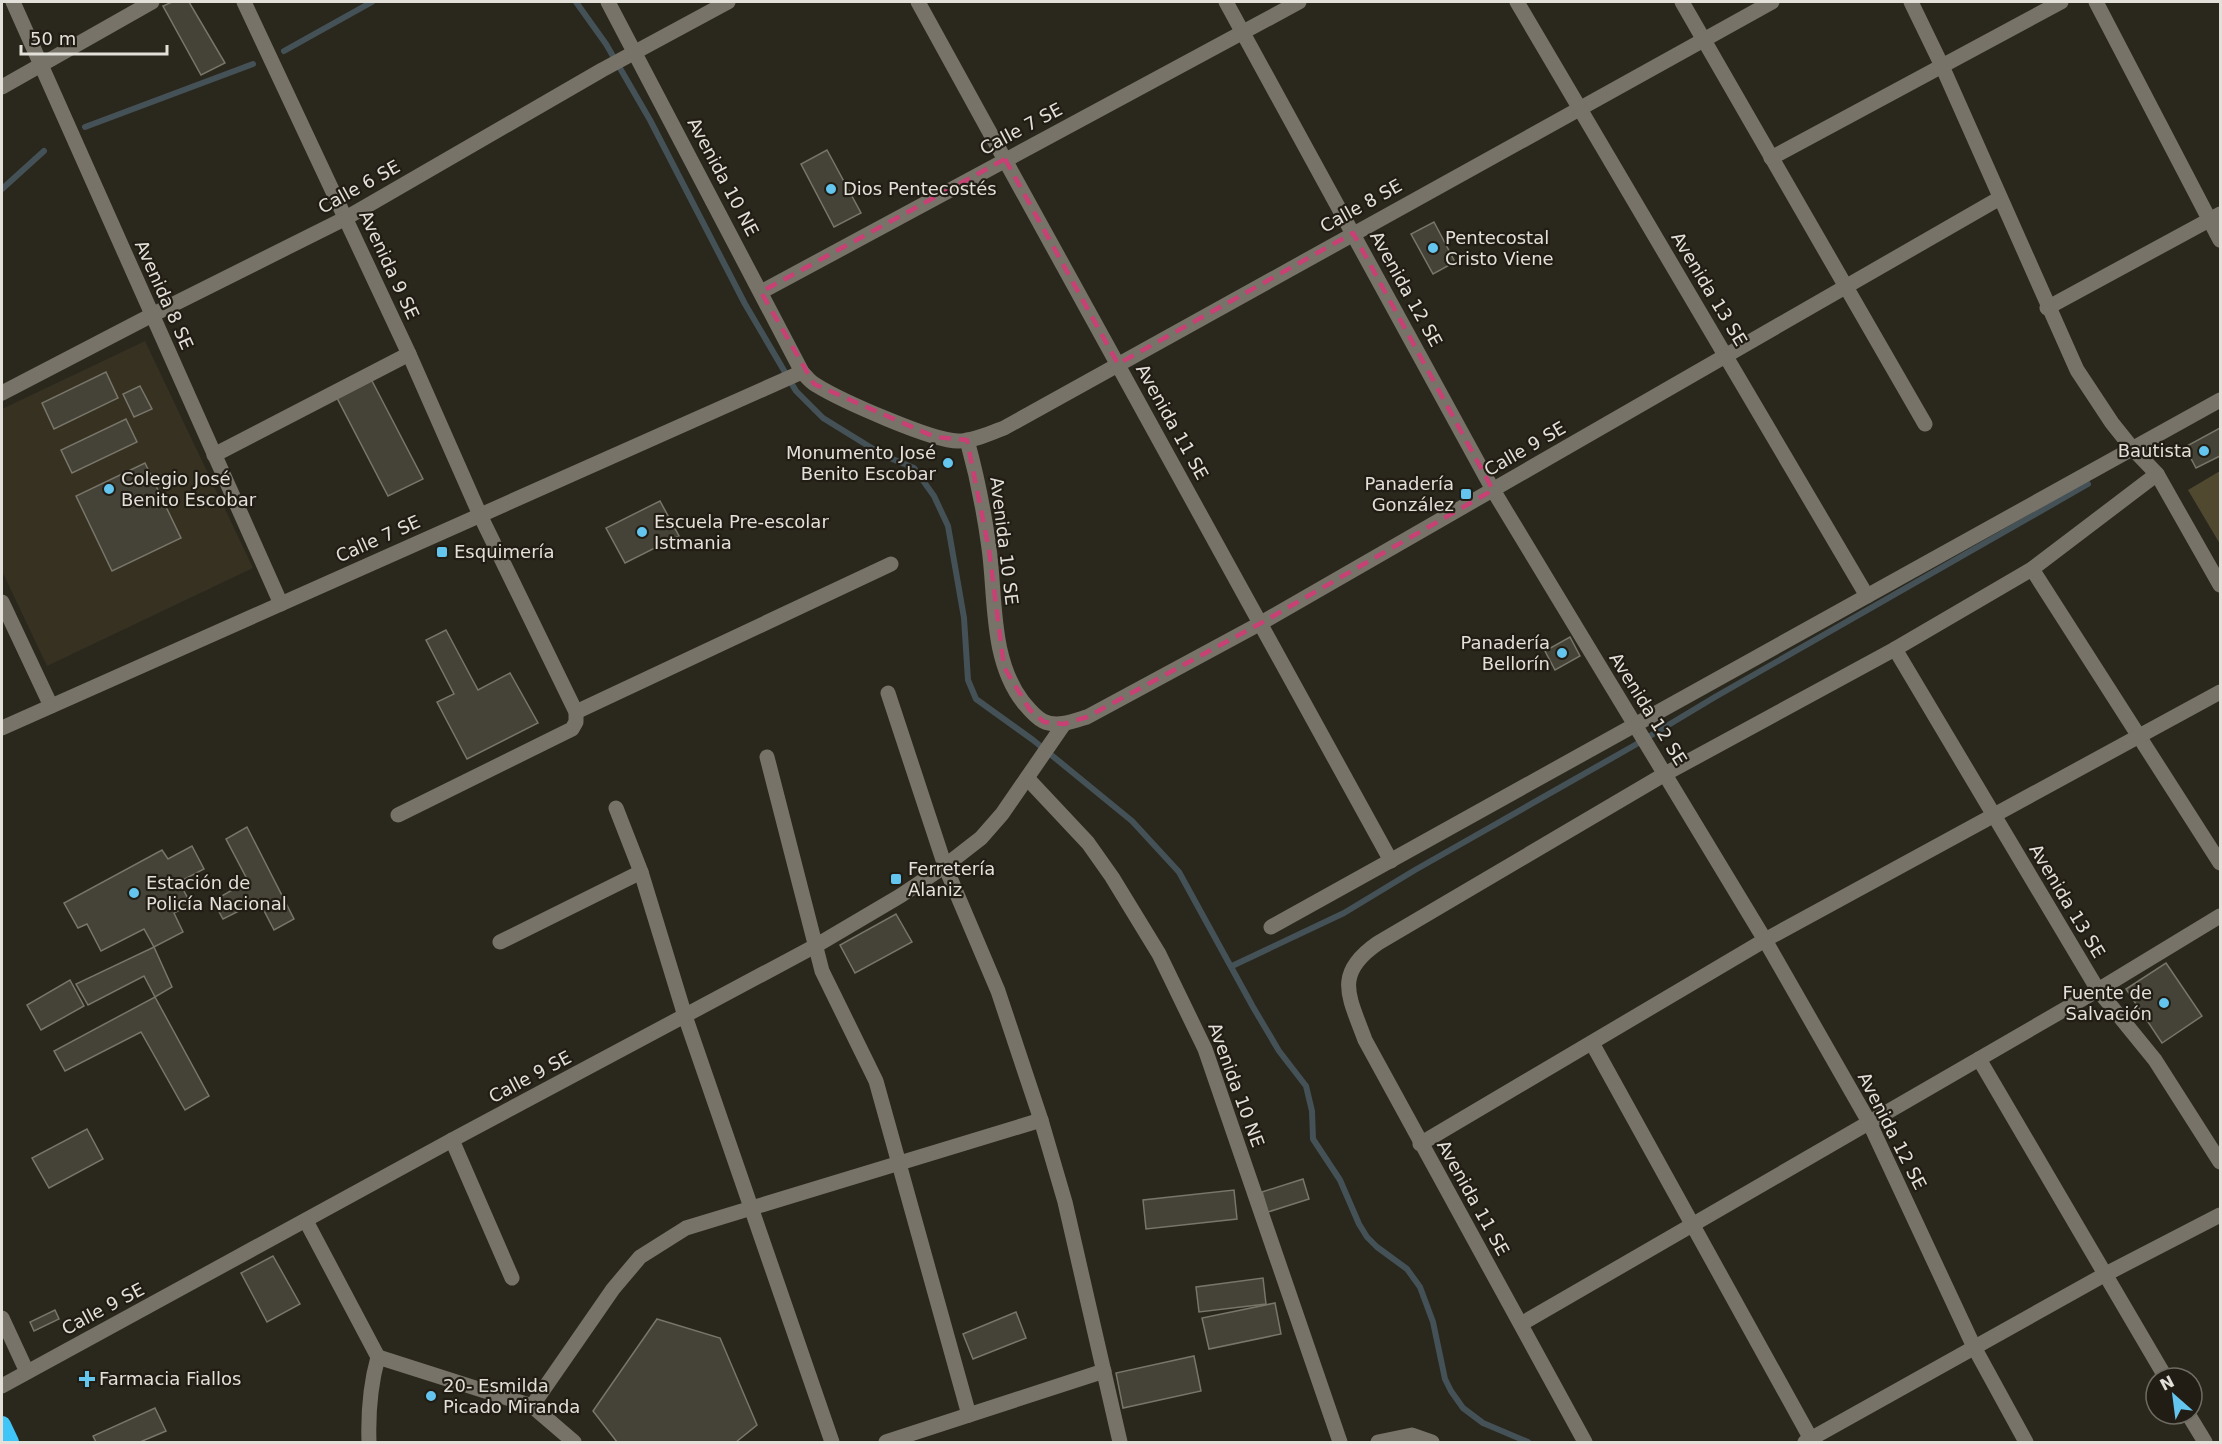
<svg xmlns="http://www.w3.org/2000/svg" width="2222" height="1444" font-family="'DejaVu Sans',sans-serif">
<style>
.built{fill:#363121}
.green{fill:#514830}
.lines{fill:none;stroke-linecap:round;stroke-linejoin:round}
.stream{stroke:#445156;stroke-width:6}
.building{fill:#454237;stroke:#787569;stroke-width:1.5}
.minor{stroke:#777368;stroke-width:15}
.highway{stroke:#3fc5f7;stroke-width:18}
.marked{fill:none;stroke:#c84074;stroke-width:4.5;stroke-dasharray:12 8;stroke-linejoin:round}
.poi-dot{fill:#64c5ee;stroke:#211d14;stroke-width:2}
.labels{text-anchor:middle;stroke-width:4.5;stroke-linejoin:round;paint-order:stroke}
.street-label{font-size:18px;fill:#e2e0d9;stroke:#211d14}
.poi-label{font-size:18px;fill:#e2e0d9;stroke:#211d14;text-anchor:start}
</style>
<rect width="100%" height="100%" fill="#2a271d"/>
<!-- built -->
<path class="built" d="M145,341L253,568L47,666L2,571V409Z"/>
<!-- green -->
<path class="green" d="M2220,471V544L2188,490Z"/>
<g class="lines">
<!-- stream -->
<g class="stream">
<path d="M576,2L606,44L650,120L745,304L796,391L823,418L883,455L914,468L934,496L948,526L964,618L968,680L976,699L1033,740L1132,821L1179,872L1253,1007L1279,1051L1306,1086L1312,1111L1313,1139L1340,1180L1359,1224L1367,1237L1377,1247L1407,1269L1420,1287L1433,1322L1445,1379L1451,1391L1463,1408L1483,1423L1528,1442"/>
<path d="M284,51L372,2"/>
<path d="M85,127L253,64"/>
<path d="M2,189L44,151"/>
<path d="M1232,966L1344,913L1415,870L1635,745L1715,697L2088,484"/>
</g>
</g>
<!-- building -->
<g class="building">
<path d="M172,2H189L225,63L201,75L163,6Z"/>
<path d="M827,150L861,213L834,227L801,164Z"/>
<path d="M1434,222L1455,262L1433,274L1411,234Z"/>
<path d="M106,372L118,398L54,429L42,403Z"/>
<path d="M371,379L423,479L388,496L336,396Z"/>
<path d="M140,386L152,409L134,417L123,394Z"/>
<path d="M126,419L137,442L72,473L61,450Z"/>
<path d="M2220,428V456L2196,468L2185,447Z"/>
<path d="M145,463L181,538L112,571L76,496Z"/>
<path d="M660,501L679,536L625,563L606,528Z"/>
<path d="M446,630L478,690L510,673L538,723L467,759L437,702L454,694L426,640Z"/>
<path d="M1570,637L1580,656L1555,670L1545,651Z"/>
<path d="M247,827L294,919L274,930L259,901L223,919L213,901L248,881L226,839Z"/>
<path d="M192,846L204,869L179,882L191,904L174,913L183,932L154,947L144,929L101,951L87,924L78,928L64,903L162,850L168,859Z"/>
<path d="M896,914L912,942L855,973L840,945Z"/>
<path d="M154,947L172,987L155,997L144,976L88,1005L76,984Z"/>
<path d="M2166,963L2202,1016L2162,1043L2126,989Z"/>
<path d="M70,980L84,1006L41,1030L27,1005Z"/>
<path d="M155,997L209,1096L185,1110L141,1032L65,1071L54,1051Z"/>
<path d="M87,1129L103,1159L49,1188L32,1158Z"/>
<path d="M1303,1179L1309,1199L1268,1212L1262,1192Z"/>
<path d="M1234,1190L1237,1219L1146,1229L1143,1200Z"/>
<path d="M273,1256L300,1304L267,1322L241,1273Z"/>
<path d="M1263,1278L1266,1304L1199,1312L1196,1287Z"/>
<path d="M1275,1303L1281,1334L1209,1349L1202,1318Z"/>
<path d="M55,1310L59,1319L34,1331L30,1322Z"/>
<path d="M1016,1312L1026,1338L973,1359L963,1334Z"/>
<path d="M657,1319L720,1338L757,1425L736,1442H617L593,1411Z"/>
<path d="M1194,1356L1201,1391L1123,1408L1116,1373Z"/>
<path d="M155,1408L166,1431L140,1442H96L93,1436Z"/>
</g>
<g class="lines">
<!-- minor -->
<g class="minor">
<path d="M13,2L281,604"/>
<path d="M244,2L409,354L480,515L576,712V722L572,729L398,815"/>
<path d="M608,2L802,372C806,376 810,382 816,385C840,400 934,442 959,441C974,441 990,433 1004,428L1772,2"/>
<path d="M918,2L1391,861"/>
<path d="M1226,2L1493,490L1765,940L1869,1122L1974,1347L2026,1442"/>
<path d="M1517,2L1867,596"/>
<path d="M1682,2L1925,424"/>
<path d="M1911,2L1942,66L2077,370L2112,423L2132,448L2157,474L2220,585"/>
<path d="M2096,2L2220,240"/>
<path d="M2,87L152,2"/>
<path d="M1771,158L2061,2"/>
<path d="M761,292L1299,2"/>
<path d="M2047,308L2220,214"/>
<path d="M2,393L152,315L346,218L602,70L728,2"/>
<path d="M967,440C977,476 984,511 989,548C996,599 990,659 1023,702C1029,709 1035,717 1043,721C1057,728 1074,721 1087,717L1261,623L2000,198"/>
<path d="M214,455L409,354"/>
<path d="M2032,569L2220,863"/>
<path d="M2,602L51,706"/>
<path d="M1895,649L2098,990L2155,1060L2220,1162"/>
<path d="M888,693L945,866L998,991L1041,1120L1065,1202L1120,1442"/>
<path d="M576,712L891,564"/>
<path d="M2,728L802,372"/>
<path d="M767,757L822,971L876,1081L969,1415"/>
<path d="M1027,778L1088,843L1112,877L1159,954L1205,1049L1340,1442"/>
<path d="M616,808L641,872L685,1016L832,1442"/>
<path d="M1271,927L2220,400"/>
<path d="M500,942L641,872"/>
<path d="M1592,1043L1811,1439"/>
<path d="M1979,1059L2166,1378"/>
<path d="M452,1140L512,1278"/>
<path d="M1420,1144L1765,940L2220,692"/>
<path d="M306,1221L378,1357C370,1386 368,1413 369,1442"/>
<path d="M2,1318L27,1372"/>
<path d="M1521,1324L2098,990L2220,916"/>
<path d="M378,1357L532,1406L574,1442"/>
<path d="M2,1386L452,1140L817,945L900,896L945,866L981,838L1002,814L1064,724"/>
<path d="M532,1406L613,1289L640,1257L686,1228L1041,1120"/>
<path d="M2188,1414L2205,1442"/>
<path d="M886,1442L1104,1371"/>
<path d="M1378,1442L1412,1435L1432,1442"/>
<path d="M1585,1442L1365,1040C1349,996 1333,974 1378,943L1665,774L1895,649L2032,569L2157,474"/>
<path d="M1805,1442L2104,1275L2220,1215"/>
</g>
<!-- highway -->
<path class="highway" d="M2,1425L10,1442"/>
</g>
<!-- marked area -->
<path class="marked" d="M1005,159L1118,364L1353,233L1493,490L1261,623L1087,717L1064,724L1044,722L1030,710L1004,667L989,550L967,440L935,437L814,384L761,292Z"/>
<!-- markers -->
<g class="poi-dot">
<circle cx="831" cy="189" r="6"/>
<circle cx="1433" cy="248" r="6"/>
<circle cx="2204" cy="451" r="6"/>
<circle cx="948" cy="463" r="6"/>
<circle cx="109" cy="489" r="6"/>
<rect x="1460" y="488" width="12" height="12" rx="3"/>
<circle cx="642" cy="532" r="6"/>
<rect x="436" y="546" width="12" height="12" rx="3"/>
<circle cx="1562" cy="653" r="6"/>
<rect x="890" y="873" width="12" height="12" rx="3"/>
<circle cx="134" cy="893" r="6"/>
<circle cx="2164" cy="1003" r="6"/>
<path d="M84 1370h6v6h6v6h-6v6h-6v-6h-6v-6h6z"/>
<circle cx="431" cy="1396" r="6"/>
</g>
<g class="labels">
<!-- street labels -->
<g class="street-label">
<text transform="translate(1021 129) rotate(-28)" y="6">Calle 7 SE</text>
<text transform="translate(723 177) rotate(62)" y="6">Avenida 10 NE</text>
<text transform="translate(359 187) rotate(-29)" y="6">Calle 6 SE</text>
<text transform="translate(1361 206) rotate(-29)" y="6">Calle 8 SE</text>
<text transform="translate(389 265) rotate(65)" y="6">Avenida 9 SE</text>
<text transform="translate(1406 289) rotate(61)" y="6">Avenida 12 SE</text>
<text transform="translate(1709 289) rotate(59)" y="6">Avenida 13 SE</text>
<text transform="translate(164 295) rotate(66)" y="6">Avenida 8 SE</text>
<text transform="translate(1172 422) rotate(61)" y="6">Avenida 11 SE</text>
<text transform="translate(1525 449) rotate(-30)" y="6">Calle 9 SE</text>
<text transform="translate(378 539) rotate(-24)" y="6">Calle 7 SE</text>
<text transform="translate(1004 541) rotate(83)" y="6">Avenida 10 SE</text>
<text transform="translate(1648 709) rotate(58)" y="6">Avenida 12 SE</text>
<text transform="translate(2067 901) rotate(59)" y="6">Avenida 13 SE</text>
<text transform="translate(530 1077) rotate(-28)" y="6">Calle 9 SE</text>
<text transform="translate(1236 1085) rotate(70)" y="6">Avenida 10 NE</text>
<text transform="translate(1892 1131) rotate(63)" y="6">Avenida 12 SE</text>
<text transform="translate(1473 1198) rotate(61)" y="6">Avenida 11 SE</text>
<text transform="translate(103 1309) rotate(-28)" y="6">Calle 9 SE</text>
</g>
<!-- poi labels -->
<g class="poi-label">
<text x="843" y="195">Dios Pentecostés</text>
<text x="1445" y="244">Pentecostal<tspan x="1445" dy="21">Cristo Viene</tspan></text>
<text x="2192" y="457" text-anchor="end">Bautista</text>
<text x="936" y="459" text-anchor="end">Monumento José<tspan x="936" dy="21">Benito Escobar</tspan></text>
<text x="121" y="485">Colegio José<tspan x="121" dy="21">Benito Escobar</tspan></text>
<text x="1454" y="490" text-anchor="end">Panadería<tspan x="1454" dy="21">González</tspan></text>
<text x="654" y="528">Escuela Pre-escolar<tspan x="654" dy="21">Istmania</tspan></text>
<text x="454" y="558">Esquimería</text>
<text x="1550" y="649" text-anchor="end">Panadería<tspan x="1550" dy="21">Bellorín</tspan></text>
<text x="908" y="875">Ferretería<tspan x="908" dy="21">Alaniz</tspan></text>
<text x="146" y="889">Estación de<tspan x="146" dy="21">Policía Nacional</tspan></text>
<text x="2152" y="999" text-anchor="end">Fuente de<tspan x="2152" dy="21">Salvación</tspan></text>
<text x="99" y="1385">Farmacia Fiallos</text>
<text x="443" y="1392">20- Esmilda<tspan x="443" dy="21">Picado Miranda</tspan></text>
</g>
</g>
<!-- border -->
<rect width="2222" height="1444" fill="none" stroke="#e2e0d9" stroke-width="6"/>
<!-- north arrow -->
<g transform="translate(2174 1396) rotate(332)"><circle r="28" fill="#211d14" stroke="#6e6b63" stroke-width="1.5"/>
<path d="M0-4.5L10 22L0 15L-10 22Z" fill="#64c5ee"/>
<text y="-9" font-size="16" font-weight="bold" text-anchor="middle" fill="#e2e0d9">N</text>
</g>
<!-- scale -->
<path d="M21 45v9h146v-9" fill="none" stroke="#e2e0d9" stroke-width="3"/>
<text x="30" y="45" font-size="18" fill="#e2e0d9" stroke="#211d14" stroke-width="4.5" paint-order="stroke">50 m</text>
</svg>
